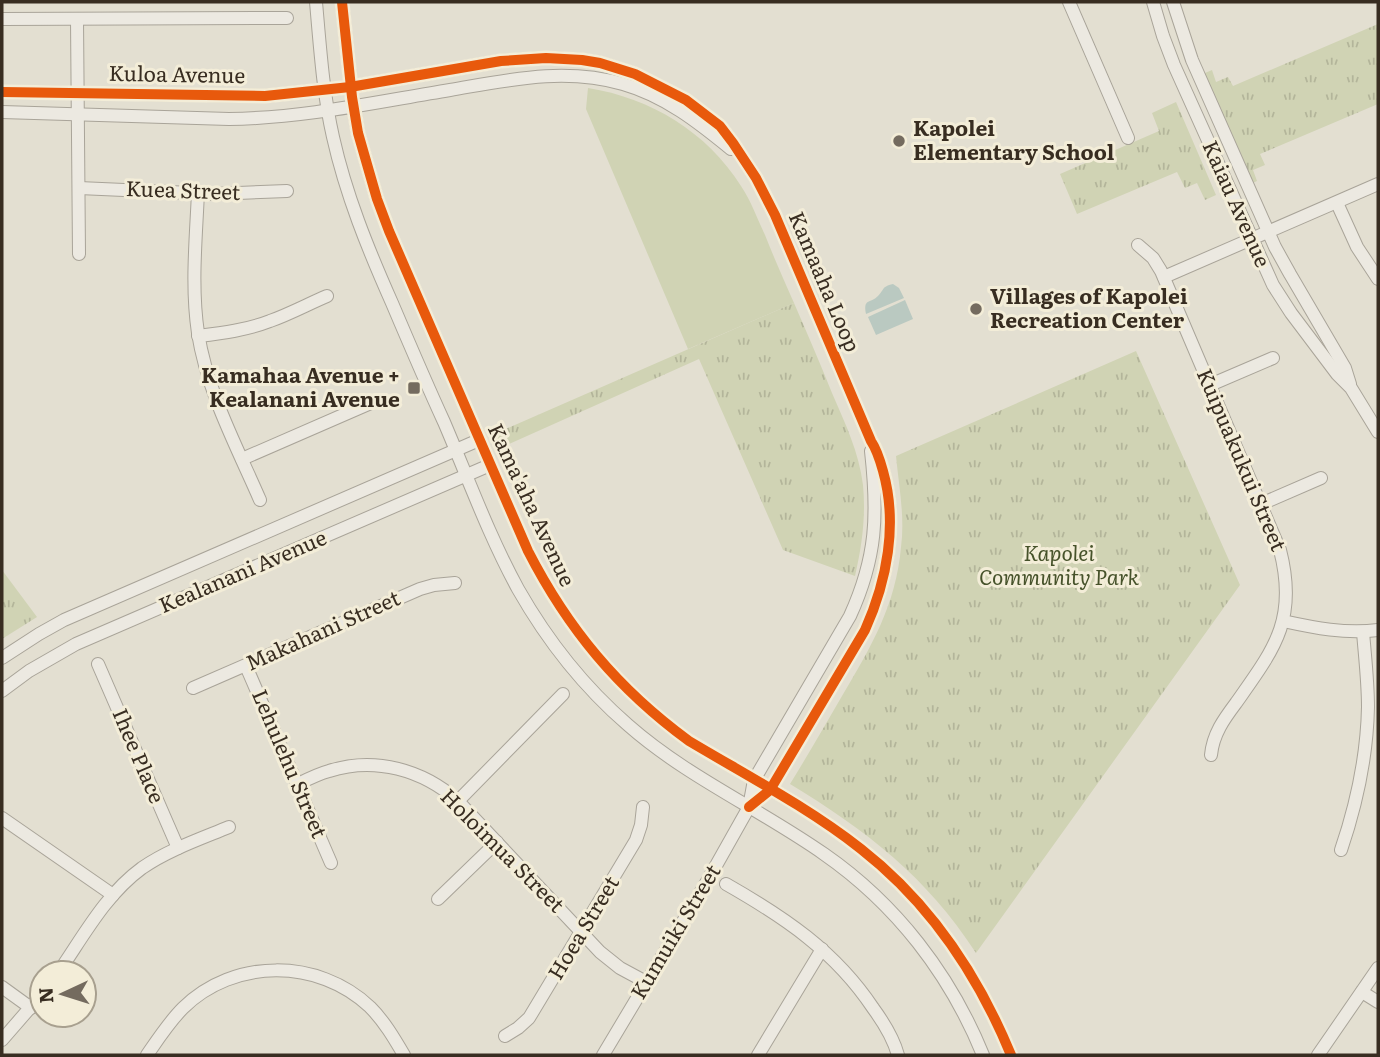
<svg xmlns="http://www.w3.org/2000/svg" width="1380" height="1057" font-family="Literata,serif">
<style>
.green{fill:#d0d3b4}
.park{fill:url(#park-tufts)}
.water{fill:#bac9c1}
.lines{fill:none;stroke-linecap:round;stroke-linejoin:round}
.minor-casing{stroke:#a9a499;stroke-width:14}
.minor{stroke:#ece9e1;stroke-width:12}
.cycleway-casing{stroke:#f3edd8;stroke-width:15}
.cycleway{stroke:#e8590c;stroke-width:10}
.poi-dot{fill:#746b5f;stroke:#f3edd8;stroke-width:2.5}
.labels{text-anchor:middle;stroke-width:6;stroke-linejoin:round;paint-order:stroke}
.street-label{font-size:21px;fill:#382d21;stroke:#f3edd8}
.poi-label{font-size:21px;font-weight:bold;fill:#382d21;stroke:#f3edd8;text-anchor:start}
.park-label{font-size:21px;font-style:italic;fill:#46522a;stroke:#f3edd8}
</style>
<defs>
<pattern id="park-tufts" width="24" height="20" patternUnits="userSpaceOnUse" patternTransform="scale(1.75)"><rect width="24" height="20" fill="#d0d3b4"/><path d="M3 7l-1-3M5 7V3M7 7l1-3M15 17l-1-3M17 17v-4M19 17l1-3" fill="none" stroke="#b3b59a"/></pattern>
</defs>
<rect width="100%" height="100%" fill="#e3dfd1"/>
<!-- green -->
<path class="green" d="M588,88C651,98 707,132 741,186C751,201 757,218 765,235C774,258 784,280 794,303L688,349L586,109Z"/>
<!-- park -->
<g class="park">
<path d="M1378,24V104L1260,154L1265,165L1253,170L1257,181L1246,186L1198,76L1212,70L1216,82L1228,77L1233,86Z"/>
<path d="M1176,102L1216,195L1205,200L1197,183L1185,188L1177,172L1077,214L1060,174L1159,131L1152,113Z"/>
<path d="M794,303C807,333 820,363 832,393C845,423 859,452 863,485C866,516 862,546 855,576L783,550L699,359L500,448L494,434Z"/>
<path d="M1136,351L1240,585L976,953C926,876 867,831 790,784C808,755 825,725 842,696C871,647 896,605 901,547C905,517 899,487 896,456Z"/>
<path d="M2,570L37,617L2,639Z"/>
</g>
<!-- water -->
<g class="water">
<path d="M893,284L899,288L904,298L866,314C863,298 870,304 878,296C885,289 881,287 893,284Z"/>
<path d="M905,300L913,319L876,335L868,317Z"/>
</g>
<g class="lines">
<!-- minor casing -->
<g class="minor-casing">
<g id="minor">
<path d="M316,2C320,47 323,93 333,137C346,195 368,249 392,303C409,343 426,383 444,422C468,478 489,536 518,589C547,640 584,687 628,725C687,777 760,809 824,854C896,904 950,974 983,1055"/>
<path d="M342,2L352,97L358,133L377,199L389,231L528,551C568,629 618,689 689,741C746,775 809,808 861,849C930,903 978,975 1011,1055"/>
<path d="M1069,2L1128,138"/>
<path d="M1153,2L1163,36L1174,65L1273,285L1291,313L1337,374L1351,388L1378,432"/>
<path d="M1173,2L1192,60L1275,247L1290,274L1345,368L1350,384"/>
<path d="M2,19L287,18"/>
<path d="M77,20L79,254"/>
<path d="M2,92L265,96L350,87L501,61L546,58L582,60L600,63L635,74L686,100L720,126L733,143L756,178L775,215L871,441C877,450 880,460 883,471C898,524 887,581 865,630L770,790L749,807"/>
<path d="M2,112L229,119C304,118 376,102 450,90C509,80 564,67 623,84C665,96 698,122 731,149"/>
<path d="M79,188L214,194L287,191"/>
<path d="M198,192C196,239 191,286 198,333C207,391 236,445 260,500"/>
<path d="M1337,203L1357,247L1378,279"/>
<path d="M1138,245L1153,258L1161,271L1280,550C1298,620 1274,649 1236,703C1224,719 1213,734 1211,755"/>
<path d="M1164,277L1378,184"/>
<path d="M198,336C223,333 247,330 270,321C290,314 308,304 327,296"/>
<path d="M1210,385L1273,358"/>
<path d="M242,459L373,402"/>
<path d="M1261,504L1321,478"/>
<path d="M1283,621C1315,628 1345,634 1378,630"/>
<path d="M2,658L39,634L64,620L479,440"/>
<path d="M98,664L178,848"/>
<path d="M246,666L331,863"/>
<path d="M193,688L420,589L434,585L455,583"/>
<path d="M2,691L29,671L76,644L490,465"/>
<path d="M298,784C308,779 318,774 329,771C375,756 423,770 458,801L600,952L620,968L646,982"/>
<path d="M458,801L563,694"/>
<path d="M2,818L113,895"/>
<path d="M1341,850C1357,803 1367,756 1368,707C1368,682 1365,657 1363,632"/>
<path d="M726,884C784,917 835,951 873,1008C884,1023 893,1037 898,1055"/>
<path d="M438,899L497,842"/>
<path d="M58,973C83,937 105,895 142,868C168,850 200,839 229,827"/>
<path d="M2,987L31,1008"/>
<path d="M1362,992L1378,1002"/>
<path d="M505,1036L518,1028L529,1018L636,840L641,825L643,807"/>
<path d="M2,1040L42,994"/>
<path d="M147,1055C158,1039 169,1022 183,1008C234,958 318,958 370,1007C384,1021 394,1038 404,1055"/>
<path d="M603,1055L709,878L749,807L754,780L850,616C877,557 878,514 871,451"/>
<path d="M758,1055L822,949"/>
<path d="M1318,1055L1378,968"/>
</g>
</g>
<!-- minor -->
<use href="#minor" class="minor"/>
<!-- cycleway casing -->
<g class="cycleway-casing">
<g id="cycleway">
<path d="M342,2L352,97L358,133L377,199L389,231L528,551C568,629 618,689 689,741C746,775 809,808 861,849C930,903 978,975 1011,1055"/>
<path d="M2,92L265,96L350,87L501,61L546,58L582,60L600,63L635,74L686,100L720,126L733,143L756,178L775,215L871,441C877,450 880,460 883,471C898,524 887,581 865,630L770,790L749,807"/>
</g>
</g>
<!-- cycleway -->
<use href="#cycleway" class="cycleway"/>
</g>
<!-- markers -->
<g class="poi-dot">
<circle cx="899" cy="141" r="7"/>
<circle cx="976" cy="309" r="7"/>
<rect x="407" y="381" width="14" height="14" rx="3.5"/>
</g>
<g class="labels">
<!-- street labels -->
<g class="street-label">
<text transform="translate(177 75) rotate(1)" y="7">Kuloa Avenue</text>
<text transform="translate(183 191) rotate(2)" y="7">Kuea Street</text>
<text transform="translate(1236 204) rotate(66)" y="7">Kaiau Avenue</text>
<text transform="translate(824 282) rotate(67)" y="7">Kamaaha Loop</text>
<text transform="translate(1241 460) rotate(67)" y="7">Kuipuakukui Street</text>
<text transform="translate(531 505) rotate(65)" y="7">Kama'aha Avenue</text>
<text transform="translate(243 572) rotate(-23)" y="7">Kealanani Avenue</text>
<text transform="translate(323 631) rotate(-24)" y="7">Makahani Street</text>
<text transform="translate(138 756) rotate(67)" y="7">Ihee Place</text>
<text transform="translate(289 764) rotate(67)" y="7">Lehulehu Street</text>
<text transform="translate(502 851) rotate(45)" y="7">Holoimua Street</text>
<text transform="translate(584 928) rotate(-59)" y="7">Hoea Street</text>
<text transform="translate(676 932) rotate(-59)" y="7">Kumuiki Street</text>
</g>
<!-- poi labels -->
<g class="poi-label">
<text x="913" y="136">Kapolei<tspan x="913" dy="24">Elementary School</tspan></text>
<text x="990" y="304">Villages of Kapolei<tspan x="990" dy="24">Recreation Center</tspan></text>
<text x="400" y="383" text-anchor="end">Kamahaa Avenue +<tspan x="400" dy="24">Kealanani Avenue</tspan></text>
</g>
<!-- park labels -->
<g class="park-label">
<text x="1059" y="561">Kapolei<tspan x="1059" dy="24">Community Park</tspan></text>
</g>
</g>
<!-- border -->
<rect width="1380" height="1057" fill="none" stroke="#382d21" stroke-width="7"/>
<!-- north arrow -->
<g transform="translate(63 994) rotate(266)"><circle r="33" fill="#f3edd8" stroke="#a8a08f" stroke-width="2"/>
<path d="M0-5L12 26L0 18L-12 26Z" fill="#746b5f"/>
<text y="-10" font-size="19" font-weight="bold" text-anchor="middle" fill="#382d21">N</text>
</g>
</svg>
